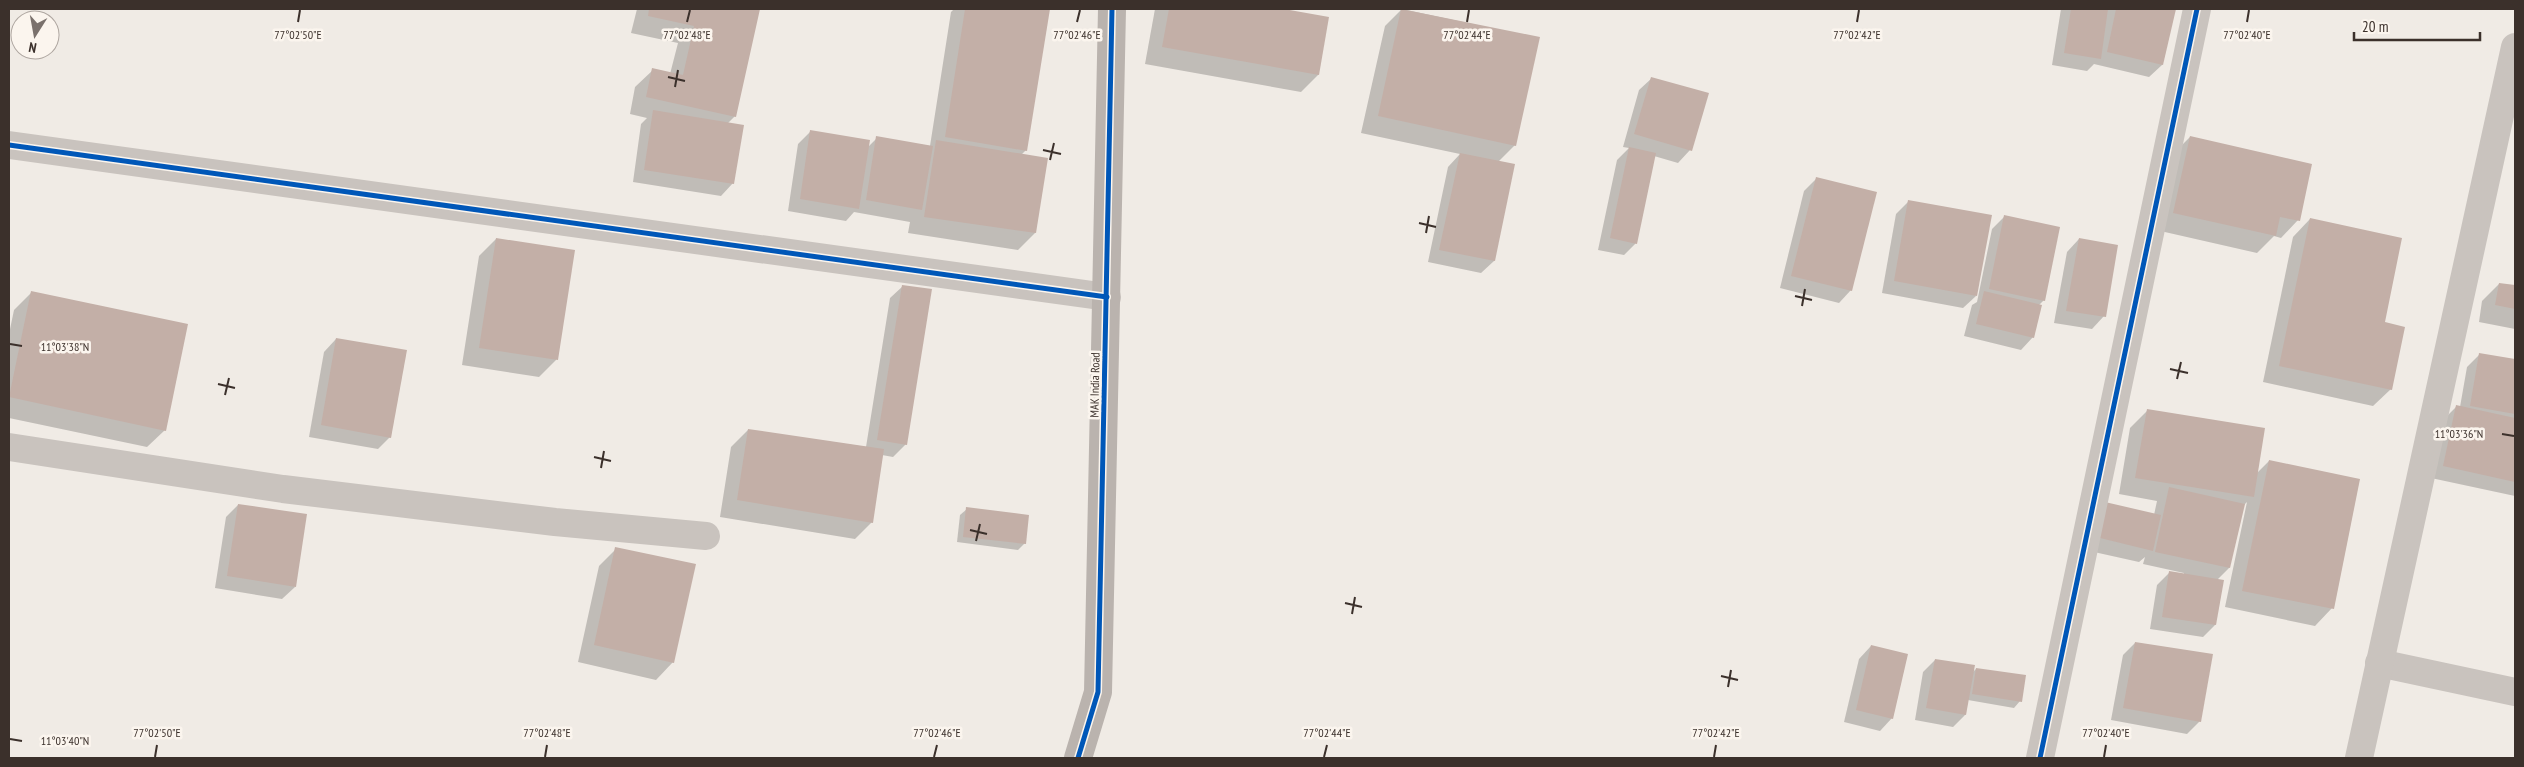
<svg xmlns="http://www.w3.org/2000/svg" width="2524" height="767" font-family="'PT Sans Narrow',sans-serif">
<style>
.shadow{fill:#0003}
.building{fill:#c3afa7}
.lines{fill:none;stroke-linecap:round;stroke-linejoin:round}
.street{stroke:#c9c3be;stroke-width:28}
.secondary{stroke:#bab3ae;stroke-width:28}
.cycleway-casing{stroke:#fbf5ee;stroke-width:8}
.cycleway{stroke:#0057b8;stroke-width:5}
.ticks{fill:none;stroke:#3b302b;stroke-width:2}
.labels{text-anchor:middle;stroke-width:5;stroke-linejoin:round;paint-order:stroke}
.street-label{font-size:12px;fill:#3b302b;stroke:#fbf5ee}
.ticks-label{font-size:12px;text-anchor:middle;fill:#3b302b;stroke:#fbf5ee;stroke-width:5;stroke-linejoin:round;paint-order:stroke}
</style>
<rect width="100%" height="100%" fill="#f0ebe5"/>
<!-- shadow -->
<g class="shadow">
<path d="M637,9H759L735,116L728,123L733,183L721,196L633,182L641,124L647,118L630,114L635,87L653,70L670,74L678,43L631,33Z"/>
<path d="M954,9H1049L1026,150L1021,155L1035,233L1018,250L908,233L910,222L854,212L846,221L788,211L798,144L810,132L868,147L877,138L930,146L951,12Z"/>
<path d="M1155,9H1277L1327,18L1318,75L1301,92L1145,64Z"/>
<path d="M1402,9L1538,38L1515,145L1498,162L1514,165L1494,261L1481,273L1428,262L1448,167L1460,154L1361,133L1385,26Z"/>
<path d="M2061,9H2174L2162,65L2149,77L2094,64L2087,71L2052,65Z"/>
<path d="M1652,78L1690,150L1678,163L1654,156L1636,243L1624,255L1598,250L1617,160L1629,148L1623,147L1639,90Z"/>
<path d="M2190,137L2298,220L2281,238L2274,236L2257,253L2156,230L2173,154Z"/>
<path d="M1816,179L1851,290L1839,303L1780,288L1804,191Z"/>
<path d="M1908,202L1976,296L1963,308L1882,293L1896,214Z"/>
<path d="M2004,217L2044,300L2038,306L2033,337L2021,350L1964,336L1972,305L1977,302L1992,229Z"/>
<path d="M2310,219L2391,389L2373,406L2263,382L2293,237Z"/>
<path d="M496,239L573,251L556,360L539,377L462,365L479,256Z"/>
<path d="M2079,239L2104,316L2092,329L2054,323L2067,252Z"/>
<path d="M2499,284L2515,287V329L2479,322L2482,301Z"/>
<path d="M903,286L906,444L893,457L882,455L872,522L855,539L720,517L731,447L748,430L866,447L890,298Z"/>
<path d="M31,293L165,430L147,447L9,418V334L14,310Z"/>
<path d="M336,339L390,437L378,449L309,437L324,352Z"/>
<path d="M2479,355L2515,361V496L2431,478L2444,419L2457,406L2460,407L2467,367Z"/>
<path d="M2147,411L2256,474L2269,461L2332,608L2315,626L2225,607L2247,502L2243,506L2229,568L2217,580L2215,625L2203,637L2150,629L2157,585L2169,573L2184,575V573L2143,564L2145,557L2139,562L2085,550L2093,516L2154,515L2157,501L2119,494L2130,428Z"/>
<path d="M238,505L295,587L282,599L215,588L226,517Z"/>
<path d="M967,509L1025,543L1018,550L957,542L960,515Z"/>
<path d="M616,549L673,662L656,680L578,662L599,566Z"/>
<path d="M2135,643L2200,721L2187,734L2111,720L2123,655Z"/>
<path d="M1871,646L1892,718L1880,731L1844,722L1859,659Z"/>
<path d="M1935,660L1972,673L1976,669L2020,701L2014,708L1968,700L1965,715L1953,727L1915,720L1923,672Z"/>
</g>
<!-- building -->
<g class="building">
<path d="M649,9H760L736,117L646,97L652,68L683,75L694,26L648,16Z"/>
<path d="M965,9H1050L1027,151L945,137Z"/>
<path d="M1169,9H1284L1329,17L1319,75L1162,47Z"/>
<path d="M1401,9L1540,37L1516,146L1378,116Z"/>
<path d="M2071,9H2108L2101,59L2064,53Z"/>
<path d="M2116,9H2176L2163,65L2107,52Z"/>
<path d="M1651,77L1709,93L1692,151L1634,134Z"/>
<path d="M653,110L744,125L734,184L644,170Z"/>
<path d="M810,130L870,140L859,209L800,199Z"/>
<path d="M876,136L933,146L922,210L866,200Z"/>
<path d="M2190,136L2312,164L2300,221L2280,217L2276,236L2173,213Z"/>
<path d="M936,140L1048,158L1036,233L924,217Z"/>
<path d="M1629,147L1656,153L1637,244L1610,238Z"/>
<path d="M1460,153L1515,164L1495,261L1439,250Z"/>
<path d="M1816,177L1877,192L1852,291L1791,276Z"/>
<path d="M1908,200L1992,215L1977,296L1894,281Z"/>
<path d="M2004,215L2060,227L2045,301L1989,289Z"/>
<path d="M2310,218L2402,238L2385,322L2405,327L2392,390L2279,366Z"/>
<path d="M496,238L575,250L558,360L479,348Z"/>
<path d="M2079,238L2118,245L2106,317L2066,311Z"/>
<path d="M2499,283L2515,285V309L2495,305Z"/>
<path d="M902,285L932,289L907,445L877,440Z"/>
<path d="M31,291L188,324L166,431L9,397Z"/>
<path d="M1984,291L2042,305L2034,338L1976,324Z"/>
<path d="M336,338L407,350L391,438L321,425Z"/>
<path d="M2479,353L2515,359V414L2470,406Z"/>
<path d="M2456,405L2515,418V482L2443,466Z"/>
<path d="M2147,409L2265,428L2254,497L2135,478Z"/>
<path d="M748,429L884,449L873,523L737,500Z"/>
<path d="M2269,460L2360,479L2334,609L2242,591Z"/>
<path d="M2169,487L2245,504L2230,568L2155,552Z"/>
<path d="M2105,502L2161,515L2153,551L2096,537Z"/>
<path d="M238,504L307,514L296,587L227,576Z"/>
<path d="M966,507L1029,515L1026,544L963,537Z"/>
<path d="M615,547L696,564L674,663L594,645Z"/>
<path d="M2169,571L2224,580L2216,625L2162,617Z"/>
<path d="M2135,642L2213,654L2201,722L2123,708Z"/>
<path d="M1871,645L1908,654L1893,719L1856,710Z"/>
<path d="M1935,659L1975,665L1966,715L1926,708Z"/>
<path d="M1976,668L2026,675L2022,702L1972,694Z"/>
</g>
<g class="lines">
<!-- street -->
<g class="street">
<path d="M9,145L1107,297"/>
<path d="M9,447L283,489L555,522L706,536"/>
<path d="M2379,663L2515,692"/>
<path d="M2040,758L2197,9"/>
<path d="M2359,758L2515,47"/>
</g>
<!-- secondary -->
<path class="secondary" d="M1078,758L1098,692L1112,9"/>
<!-- cycleway casing -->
<g class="cycleway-casing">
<g id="cycleway">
<path d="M9,145L1107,297"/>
<path d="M1078,758L1098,692L1112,9"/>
<path d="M2040,758L2197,9"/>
</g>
</g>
<!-- cycleway -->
<use href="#cycleway" class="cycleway"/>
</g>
<!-- ticks -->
<path class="ticks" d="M298,22L300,10M687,22L690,10M1077,22L1080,10M1467,22L1469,10M1857,22L1859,10M2247,22L2249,10M668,77L685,81M675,87L678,70M1043,150L1061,154M1050,160L1054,143M1419,223L1436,227M1426,233L1429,216M1795,296L1812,300M1802,306L1805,289M10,344L22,346M2170,369L2188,373M2177,379L2181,362M218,384L235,388M225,395L229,378M2502,434L2514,436M594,457L611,461M601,468L604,451M970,530L987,534M976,541L980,524M1345,603L1362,607M1352,614L1355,597M1721,676L1738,680M1728,687L1731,670M10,739L22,741M155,757L157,745M545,757L547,745M934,757L937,745M1324,757L1327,745M1714,757L1716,745M2104,757L2106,745"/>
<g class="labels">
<!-- street labels -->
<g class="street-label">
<text transform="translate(1095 385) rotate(-89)" y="4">MAK India Road</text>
</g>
</g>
<g class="ticks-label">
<text x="298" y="39">77°02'50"E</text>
<text x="687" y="39">77°02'48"E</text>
<text x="1077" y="39">77°02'46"E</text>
<text x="1467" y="39">77°02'44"E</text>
<text x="1857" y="39">77°02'42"E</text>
<text x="2247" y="39">77°02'40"E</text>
<text x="65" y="351">11°03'38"N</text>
<text x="2459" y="438">11°03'36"N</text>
<text x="157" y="737">77°02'50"E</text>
<text x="547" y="737">77°02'48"E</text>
<text x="937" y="737">77°02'46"E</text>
<text x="1327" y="737">77°02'44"E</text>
<text x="1716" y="737">77°02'42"E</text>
<text x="2106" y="737">77°02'40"E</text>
<text x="65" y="745">11°03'40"N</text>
</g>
<!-- border -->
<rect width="2524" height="767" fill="none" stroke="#3b302b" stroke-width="20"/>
<!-- north arrow -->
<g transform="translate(35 35) rotate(191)"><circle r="24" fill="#fbf5ee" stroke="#aea6a0"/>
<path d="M0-4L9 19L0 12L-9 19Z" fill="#7a716c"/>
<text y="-8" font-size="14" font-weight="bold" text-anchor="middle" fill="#3b302b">N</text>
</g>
<!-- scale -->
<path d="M2354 32v8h126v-8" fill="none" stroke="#3b302b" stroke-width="2.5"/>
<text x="2362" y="32" font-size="15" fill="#3b302b" stroke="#fbf5ee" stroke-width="4" paint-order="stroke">20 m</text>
</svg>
